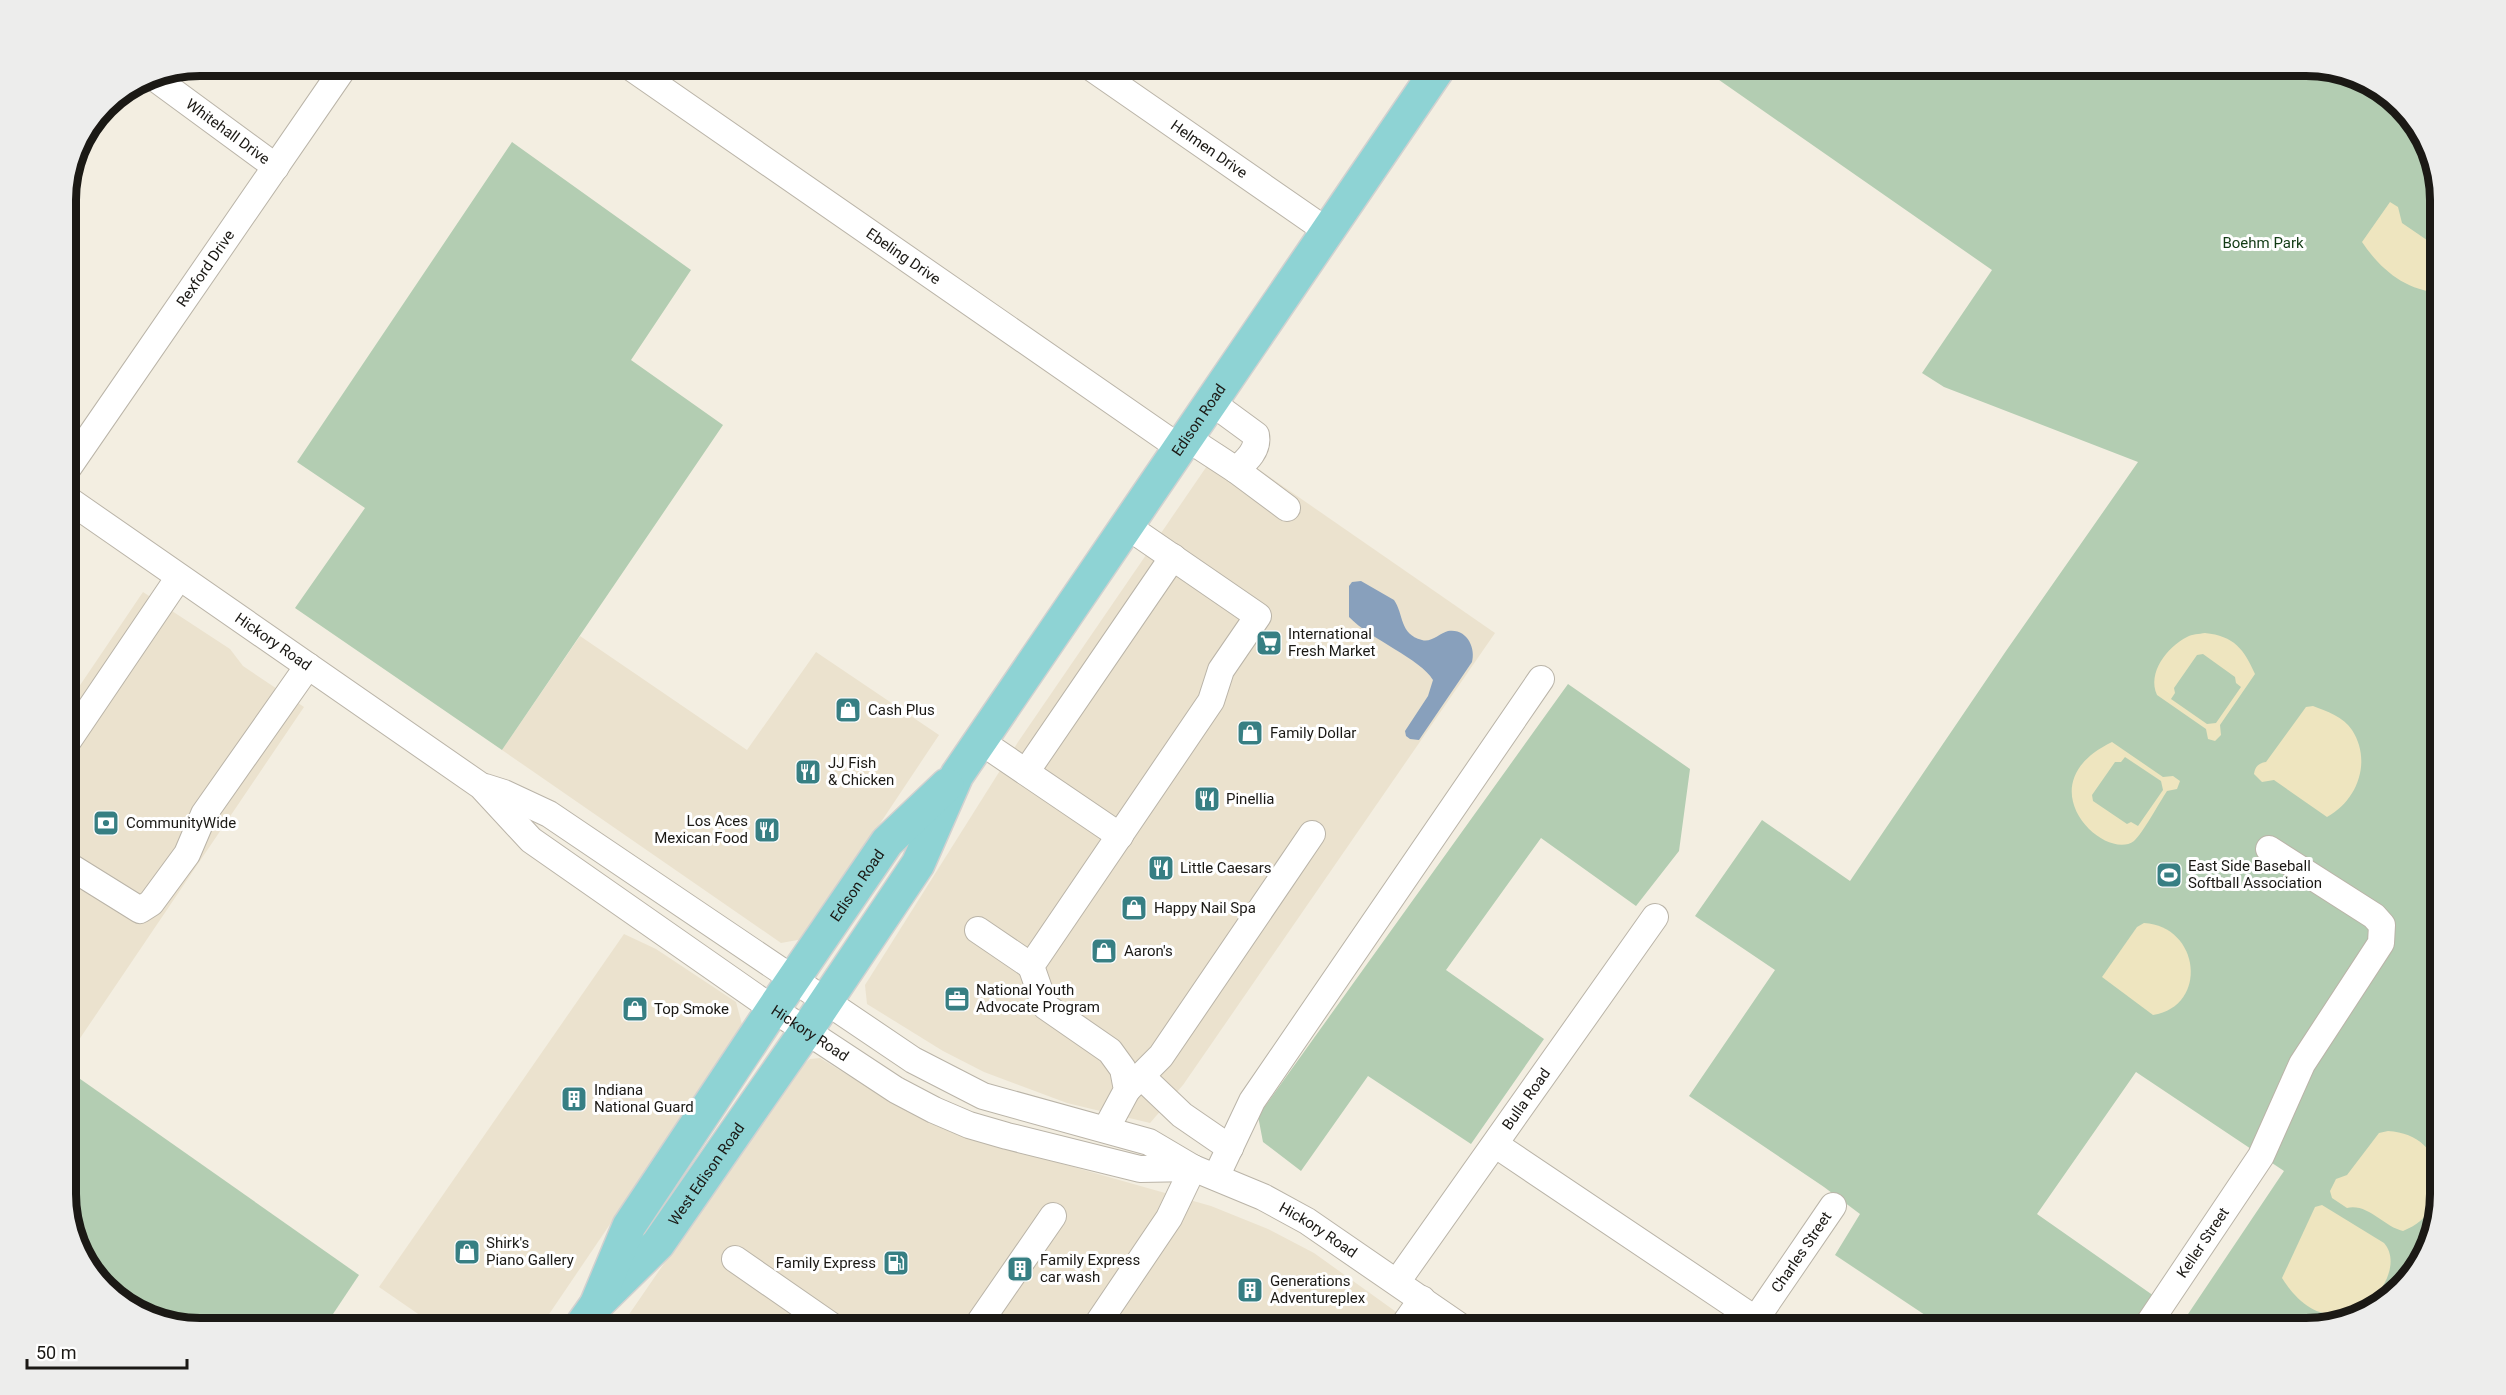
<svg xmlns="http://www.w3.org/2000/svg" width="2506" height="1395" font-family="Roboto,sans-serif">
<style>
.built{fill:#ebe2ce}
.green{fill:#b3cdb2}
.sand{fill:#eee5bf;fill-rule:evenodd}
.water{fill:#88a0bc}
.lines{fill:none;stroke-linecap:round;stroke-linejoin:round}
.minor-casing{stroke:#bab4a8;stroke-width:28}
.major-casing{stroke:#d1d1d0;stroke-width:36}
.minor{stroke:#fff;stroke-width:26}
.major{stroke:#8ed3d4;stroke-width:33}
.labels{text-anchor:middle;stroke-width:6;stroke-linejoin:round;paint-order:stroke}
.street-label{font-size:15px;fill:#1b1915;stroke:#fff}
.park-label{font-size:15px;fill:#123b14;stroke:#fff}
.poi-label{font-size:15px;fill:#1b1915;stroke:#fff;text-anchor:start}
.rim{fill:none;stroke:#1b1915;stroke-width:8}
</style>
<rect width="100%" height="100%" fill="#f3eee1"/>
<!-- built -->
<g class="built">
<path d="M1222,444L1495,633L1183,1085L1150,1123L1067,1103L984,1072L943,1051L867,1004L865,985L1018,742Z"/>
<path d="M143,592L230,649L243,666L304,707L66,1059V706Z"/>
<path d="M580,636L747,750L816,652L939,735L803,939L781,943L502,750Z"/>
<path d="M624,934L656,949L736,1002L743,1028L539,1329H440L379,1287Z"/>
<path d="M820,1058L898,1106L934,1124L974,1139L1211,1206L1268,1229L1314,1253L1420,1329H619L797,1070L810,1059Z"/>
</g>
<!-- green -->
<g class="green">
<path d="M1699,66H2305L2372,84L2417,126L2440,192V1195L2422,1261L2373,1311L2306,1329H2178L2284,1171L2136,1072L2037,1214L2154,1296L2131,1329H1946L1835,1255L1860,1214L1824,1187L1689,1096L1775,970L1695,916L1762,820L1850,881L2006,651L2138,462L1944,387L1922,373L1992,270Z"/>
<path d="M512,142L691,270L631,360L723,425L502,750L295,608L365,508L297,462Z"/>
<path d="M1568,684L1690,769L1679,851L1636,906L1541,838L1446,970L1544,1039L1471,1144L1368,1076L1301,1171L1263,1142L1258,1116Z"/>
<path d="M66,1069L359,1275L323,1329H201L134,1311L84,1262L66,1203Z"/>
</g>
<!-- sand -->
<g class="sand">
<path d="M2390,202L2398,207L2402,223L2440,249V293C2405,290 2381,270 2362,242Z"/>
<path d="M2205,633C2234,636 2244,649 2255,674L2220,725L2221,735L2215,741L2208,739L2206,729L2157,695C2147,673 2167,647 2187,637C2192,634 2199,634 2205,633ZM2203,654L2235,677L2236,683L2241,687L2216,723L2207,724L2171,699L2175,693L2174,688L2197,655Z"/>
<path d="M2313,706C2326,711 2344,717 2352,730C2372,761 2358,800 2327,817L2274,780L2262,782L2254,774C2255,766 2259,763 2266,762L2306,707Z"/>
<path d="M2112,742L2163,777L2173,776L2180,781L2177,789L2167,791C2159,803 2143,833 2134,841C2105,863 2023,785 2112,742ZM2125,757L2161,781L2163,790L2138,826L2131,822L2127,824L2093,801L2092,795L2115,762H2121Z"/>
<path d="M2144,923C2200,926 2209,1006 2153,1015L2102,977L2137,927Z"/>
<path d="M2388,1131C2449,1134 2458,1210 2403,1231C2384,1227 2368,1203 2347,1208L2332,1198L2330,1191L2336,1179L2347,1175L2379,1133Z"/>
<path d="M2322,1205L2384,1243C2414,1277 2335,1364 2282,1278L2315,1207Z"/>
</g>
<!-- water -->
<path class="water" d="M1361,581L1394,600C1404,614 1399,634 1422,640C1431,643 1440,633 1448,631C1467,628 1476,648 1472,662L1419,740L1410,739L1406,736L1405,731L1428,696L1433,680C1421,659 1370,639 1349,617V586L1352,582Z"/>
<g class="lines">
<!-- minor casing -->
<g class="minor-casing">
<g id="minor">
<path id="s1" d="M629,66L1180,448"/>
<path id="s2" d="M1089,66L1327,231"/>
<path id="s3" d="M152,76L276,167"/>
<path d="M1187,438L1236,470C1246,461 1259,450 1256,435L1211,402"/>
<path d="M1236,470L1287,508"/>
<path id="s4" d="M66,471L345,66"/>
<path id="s5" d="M66,498L481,786L531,840L773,1009L896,1090L934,1110L969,1125L1007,1136L1140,1169L1193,1168"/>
<path d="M980,741L1120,836"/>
<path d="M66,744L179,577"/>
<path d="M1026,772L1173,557"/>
<path id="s6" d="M485,787L504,793L549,814L913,1060L983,1096L1149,1142L1193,1168L1263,1197L1307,1221L1464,1329"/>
<path d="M66,864L140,910L151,903L187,854L204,814L308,666"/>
<path d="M978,930L1031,966"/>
<path d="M1141,1076L1182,1115L1230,1148"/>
<path d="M1127,1090L1161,1056L1312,834"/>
<path d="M1106,1129L1127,1090L1123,1069L1110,1051L1045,1006L1031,966L1211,701L1221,670L1258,616L1127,526"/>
<path d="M1496,1145L1755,1319"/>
<path d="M1216,1177L1252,1101L1541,679"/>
<path d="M735,1259L836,1329"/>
<path id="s7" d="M1397,1282L1655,917"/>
<path d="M975,1329L1053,1216"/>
<path d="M1094,1329L1169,1218L1193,1168"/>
<path d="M1401,1329L1422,1299"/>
<path id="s8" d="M1749,1329L1833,1206"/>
<path id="s9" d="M2145,1329L2261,1156L2302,1064L2381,943L2382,925L2374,916L2269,849"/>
</g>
</g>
<!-- major casing -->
<g class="major-casing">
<g id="major">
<path id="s10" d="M596,1305L658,1244L806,1031L918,864L957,775L1440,66"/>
<path id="s11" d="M579,1329L596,1305L629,1226L773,1009L887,842L947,785"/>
</g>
</g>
<!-- minor -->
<use href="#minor" class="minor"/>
<!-- major -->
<use href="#major" class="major"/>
</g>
<!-- icons -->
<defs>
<g id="supermarket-square" transform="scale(1.35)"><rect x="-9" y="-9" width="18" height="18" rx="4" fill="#377f83" stroke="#fff"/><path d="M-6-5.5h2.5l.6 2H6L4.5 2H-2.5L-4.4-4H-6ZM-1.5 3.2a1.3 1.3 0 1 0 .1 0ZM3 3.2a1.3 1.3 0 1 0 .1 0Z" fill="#fff"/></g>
<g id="shop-square" transform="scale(1.35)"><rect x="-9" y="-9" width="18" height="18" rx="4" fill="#377f83" stroke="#fff"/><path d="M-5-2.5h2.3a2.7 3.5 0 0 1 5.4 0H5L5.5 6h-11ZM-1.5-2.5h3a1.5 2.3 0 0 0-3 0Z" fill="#fff"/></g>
<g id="restaurant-square" transform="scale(1.35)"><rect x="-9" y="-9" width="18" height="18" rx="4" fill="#377f83" stroke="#fff"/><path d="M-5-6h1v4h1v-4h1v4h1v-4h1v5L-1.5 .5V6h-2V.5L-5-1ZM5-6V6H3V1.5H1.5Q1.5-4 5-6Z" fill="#fff"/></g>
<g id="bank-square" transform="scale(1.35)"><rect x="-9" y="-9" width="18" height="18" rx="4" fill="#377f83" stroke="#fff"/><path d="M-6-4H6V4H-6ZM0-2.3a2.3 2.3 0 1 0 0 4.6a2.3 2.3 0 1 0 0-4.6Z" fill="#fff"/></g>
<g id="stadium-square" transform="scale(1.35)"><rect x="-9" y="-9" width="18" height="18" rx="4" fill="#377f83" stroke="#fff"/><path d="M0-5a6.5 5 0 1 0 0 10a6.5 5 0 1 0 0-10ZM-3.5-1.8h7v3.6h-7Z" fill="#fff"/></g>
<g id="office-square" transform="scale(1.35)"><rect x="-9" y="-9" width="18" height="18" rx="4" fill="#377f83" stroke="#fff"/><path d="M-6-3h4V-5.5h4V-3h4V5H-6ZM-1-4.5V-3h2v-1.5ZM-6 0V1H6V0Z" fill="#fff"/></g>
<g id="building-square" transform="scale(1.35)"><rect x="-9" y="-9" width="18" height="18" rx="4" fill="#377f83" stroke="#fff"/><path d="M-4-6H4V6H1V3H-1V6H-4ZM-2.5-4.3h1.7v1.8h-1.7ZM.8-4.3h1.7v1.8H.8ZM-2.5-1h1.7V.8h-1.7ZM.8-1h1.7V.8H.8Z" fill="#fff"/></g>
<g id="fuel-square" transform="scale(1.35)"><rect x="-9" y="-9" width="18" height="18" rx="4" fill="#377f83" stroke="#fff"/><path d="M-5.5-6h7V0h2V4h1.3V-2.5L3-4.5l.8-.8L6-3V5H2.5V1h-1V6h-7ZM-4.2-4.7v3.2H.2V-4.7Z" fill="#fff"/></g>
</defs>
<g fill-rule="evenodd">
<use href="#supermarket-square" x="1269" y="643"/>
<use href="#shop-square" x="848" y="710"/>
<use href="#shop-square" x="1250" y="733"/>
<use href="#restaurant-square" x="808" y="772"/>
<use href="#restaurant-square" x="1207" y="799"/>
<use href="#bank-square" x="106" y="823"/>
<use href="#restaurant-square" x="767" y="830"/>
<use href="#restaurant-square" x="1161" y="868"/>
<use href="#stadium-square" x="2169" y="875"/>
<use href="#shop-square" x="1134" y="908"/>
<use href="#shop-square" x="1104" y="951"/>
<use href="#office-square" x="957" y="999"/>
<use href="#shop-square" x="635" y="1009"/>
<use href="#building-square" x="574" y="1099"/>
<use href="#shop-square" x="467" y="1252"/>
<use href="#fuel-square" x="896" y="1263"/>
<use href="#building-square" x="1020" y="1269"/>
<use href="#building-square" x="1250" y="1290"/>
</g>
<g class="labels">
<!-- street labels -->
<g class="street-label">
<text dy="5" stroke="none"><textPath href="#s3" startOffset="94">Whitehall Drive</textPath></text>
<text dy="5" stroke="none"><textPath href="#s2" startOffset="146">Helmen Drive</textPath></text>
<text dy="5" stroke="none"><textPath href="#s1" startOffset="334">Ebeling Drive</textPath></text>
<text dy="5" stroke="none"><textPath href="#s4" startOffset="246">Rexford Drive</textPath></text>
<text dy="5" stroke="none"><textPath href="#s10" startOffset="1074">Edison Road</textPath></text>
<text dy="5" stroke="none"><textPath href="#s5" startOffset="252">Hickory Road</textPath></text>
<text dy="5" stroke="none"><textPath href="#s11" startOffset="525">Edison Road</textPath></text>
<text dy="5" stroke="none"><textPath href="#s5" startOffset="918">Hickory Road</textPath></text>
<text dy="5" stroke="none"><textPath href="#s7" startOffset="224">Bulla Road</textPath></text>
<text dy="5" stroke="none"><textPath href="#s10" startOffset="172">West Edison Road</textPath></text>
<text dy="5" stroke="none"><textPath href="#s6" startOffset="951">Hickory Road</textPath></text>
<text dy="5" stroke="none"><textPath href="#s9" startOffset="104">Keller Street</textPath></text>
<text dy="5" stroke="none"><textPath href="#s8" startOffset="93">Charles Street</textPath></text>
</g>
<!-- park labels -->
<g class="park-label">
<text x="2263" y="248">Boehm Park</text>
</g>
<!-- poi labels -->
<g class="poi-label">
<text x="1288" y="639">International<tspan x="1288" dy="17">Fresh Market</tspan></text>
<text x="868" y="715">Cash Plus</text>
<text x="1270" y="738">Family Dollar</text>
<text x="828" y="768">JJ Fish<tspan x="828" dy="17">&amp; Chicken</tspan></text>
<text x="1226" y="804">Pinellia</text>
<text x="748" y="826" text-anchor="end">Los Aces<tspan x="748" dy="17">Mexican Food</tspan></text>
<text x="126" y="828">CommunityWide</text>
<text x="2188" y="871">East Side Baseball<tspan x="2188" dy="17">Softball Association</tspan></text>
<text x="1180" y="873">Little Caesars</text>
<text x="1154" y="913">Happy Nail Spa</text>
<text x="1124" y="956">Aaron's</text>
<text x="976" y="995">National Youth<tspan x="976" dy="17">Advocate Program</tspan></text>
<text x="654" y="1014">Top Smoke</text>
<text x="594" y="1095">Indiana<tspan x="594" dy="17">National Guard</tspan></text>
<text x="486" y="1248">Shirk's<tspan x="486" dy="17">Piano Gallery</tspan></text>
<text x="1040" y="1265">Family Express<tspan x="1040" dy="17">car wash</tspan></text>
<text x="876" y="1268" text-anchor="end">Family Express</text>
<text x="1270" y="1286">Generations<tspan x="1270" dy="17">Adventureplex</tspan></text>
</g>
</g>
<!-- crop -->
<path d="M0 0H2506V1395H0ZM200 76H2306A124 124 0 0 1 2430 200V1194A124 124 0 0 1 2306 1318H200A124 124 0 0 1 76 1194V200A124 124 0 0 1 200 76Z" fill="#ededec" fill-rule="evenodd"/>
<path class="rim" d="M200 76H2306A124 124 0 0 1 2430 200V1194A124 124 0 0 1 2306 1318H200A124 124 0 0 1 76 1194V200A124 124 0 0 1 200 76Z"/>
<!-- scale -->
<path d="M27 1359v9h160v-9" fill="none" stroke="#1b1915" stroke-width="3"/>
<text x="36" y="1359" font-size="18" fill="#1b1915" stroke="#ffffff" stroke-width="4.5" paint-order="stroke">50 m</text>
</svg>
